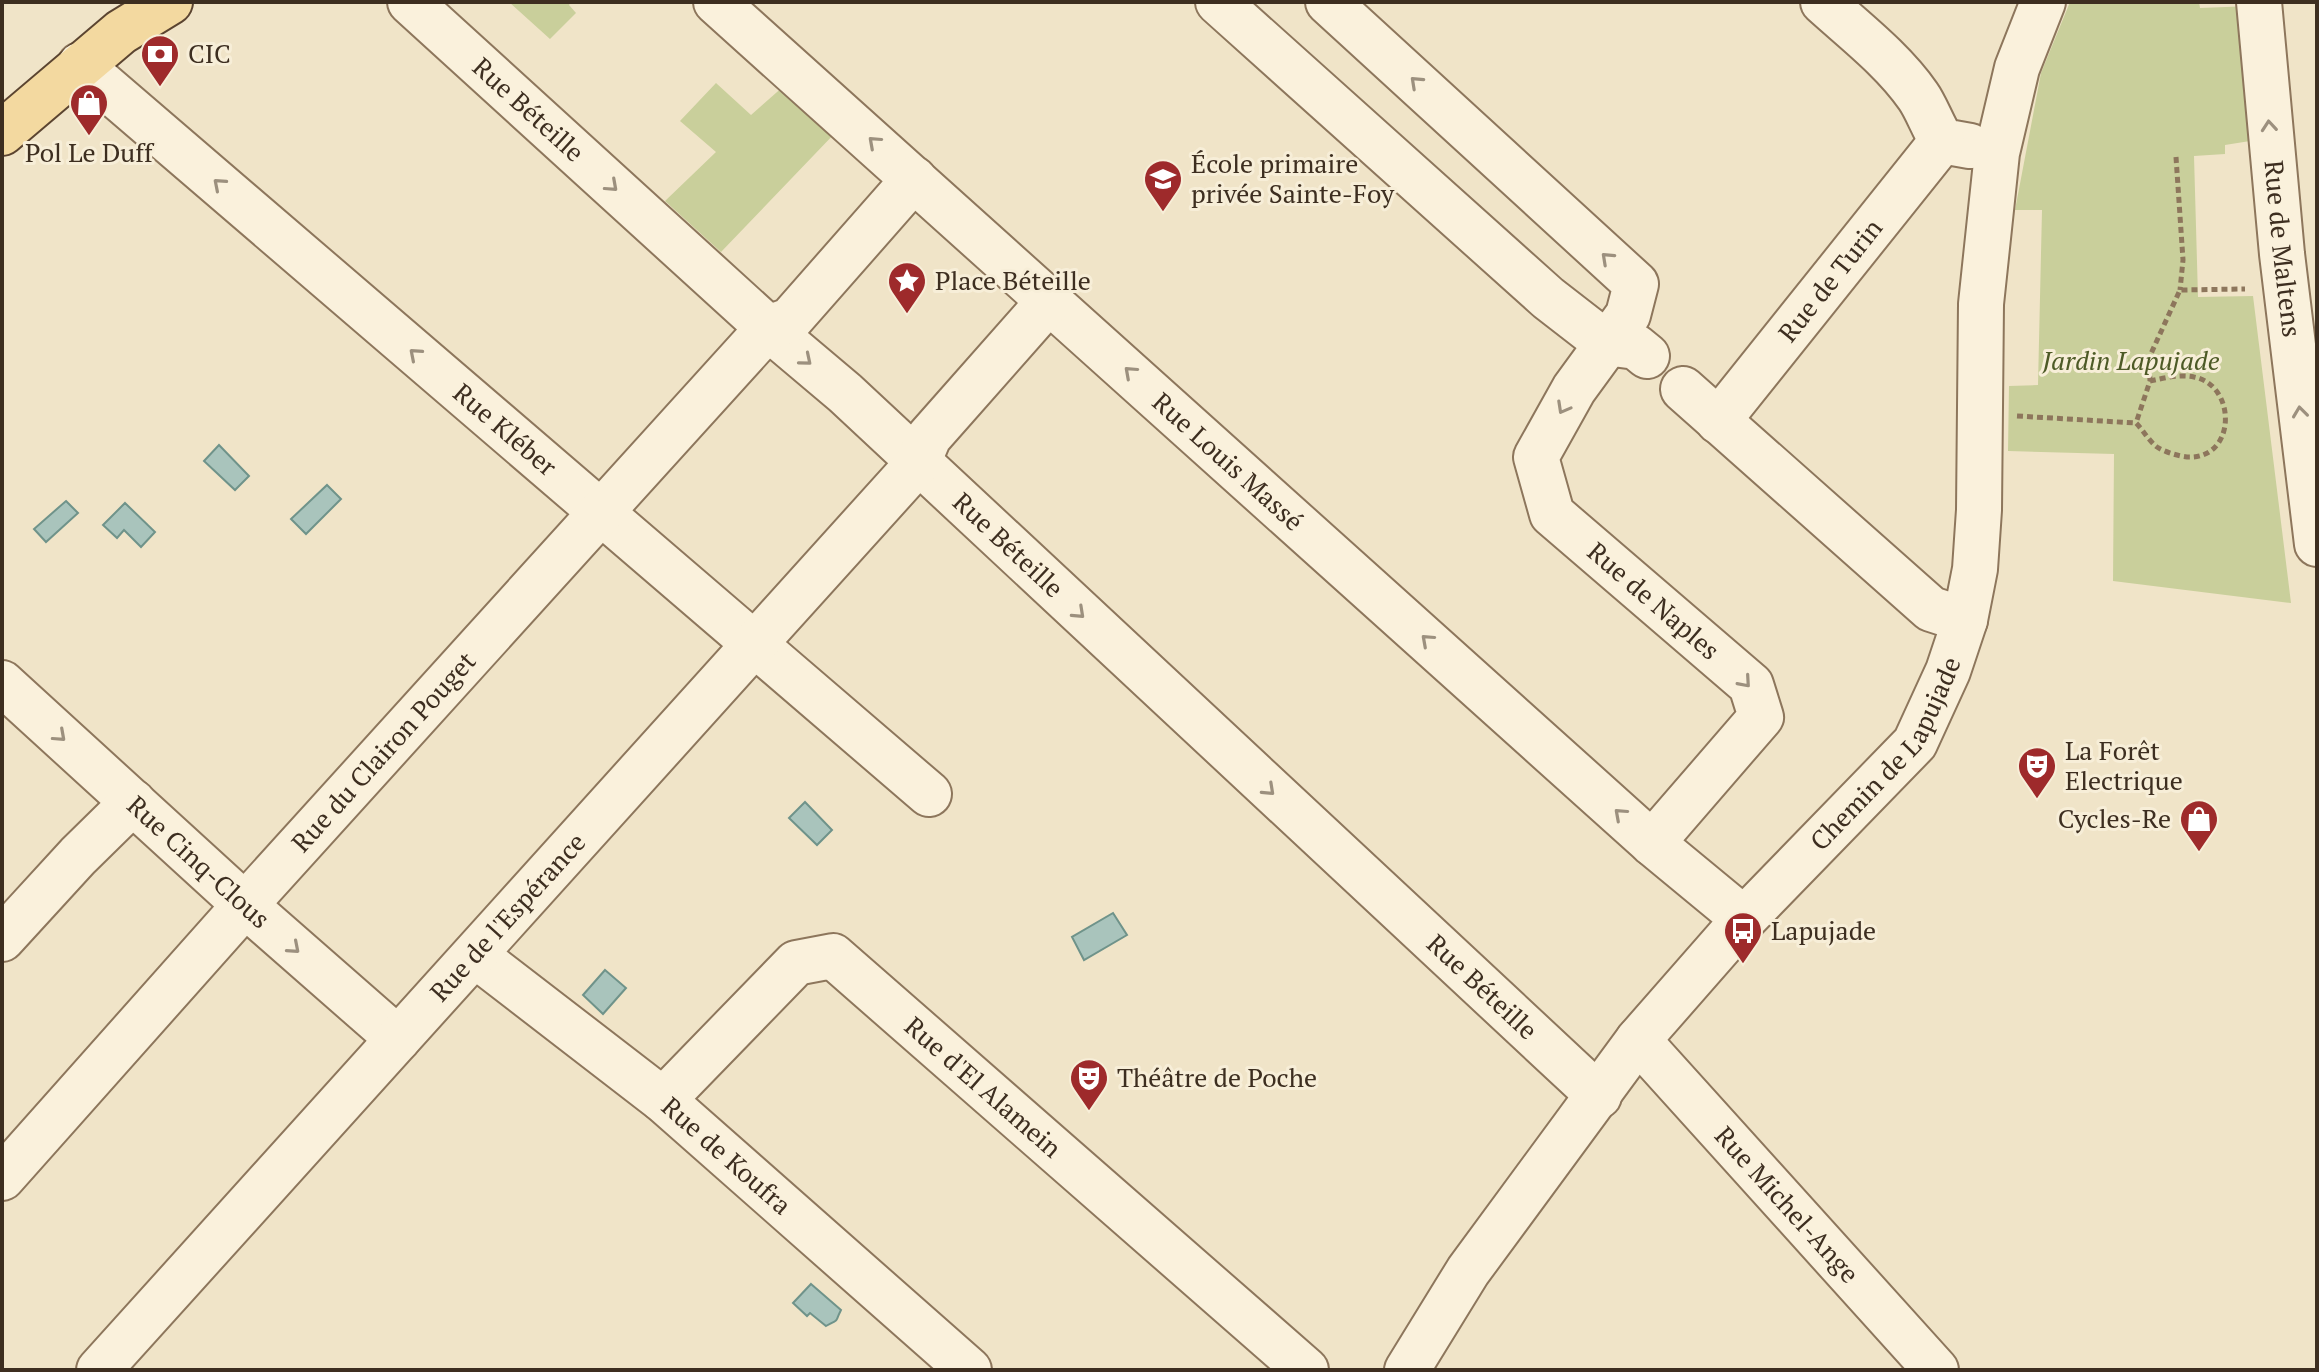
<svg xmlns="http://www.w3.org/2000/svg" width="2319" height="1372" font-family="'PT Serif',serif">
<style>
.green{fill:#c9cf9b}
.water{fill:#a9c4bc;stroke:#6f938a;stroke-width:2}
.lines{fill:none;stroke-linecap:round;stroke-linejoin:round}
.minor-casing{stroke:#8d765c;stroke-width:48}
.major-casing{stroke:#5b4430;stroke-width:48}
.path{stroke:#8d765c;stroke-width:5;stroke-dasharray:6 4;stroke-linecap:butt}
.minor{stroke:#faf1dc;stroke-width:44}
.major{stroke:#f3d9a0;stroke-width:44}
.oneway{stroke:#9c907e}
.labels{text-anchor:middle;stroke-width:6;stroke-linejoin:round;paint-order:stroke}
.poi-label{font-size:26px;fill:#3d2e20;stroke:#f7eed8;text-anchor:start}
.street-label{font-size:26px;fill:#3d2e20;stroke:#f7eed8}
.park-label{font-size:26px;font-style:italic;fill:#4d5a26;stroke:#f7eed8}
</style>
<rect width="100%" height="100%" fill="#f0e4c8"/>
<!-- green -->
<g class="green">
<path d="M509,2H571L569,5L576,13L550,39Z"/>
<path d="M2070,2H2199L2200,8L2251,6L2250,141L2225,145V154L2194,156L2198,297L2253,296L2291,603L2113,581L2114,454L2008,451L2009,386L2038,385L2042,210H2015L2041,73Z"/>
<path d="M716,83L751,115L785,85L837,131L721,252L665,201L716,152L680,121Z"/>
</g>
<!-- water -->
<g class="water">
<path d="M219,445L249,476L235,490L204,461Z"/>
<path d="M327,485L341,499L306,534L291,519Z"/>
<path d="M66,501L78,513L46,542L34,529Z"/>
<path d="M125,503L155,532L141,547L124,530L117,538L103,525Z"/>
<path d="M805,802L832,830L817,845L789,818Z"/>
<path d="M1113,913L1127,935L1084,960L1072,937Z"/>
<path d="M605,970L626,988L603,1014L583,995Z"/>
<path d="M811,1284L841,1310C833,1326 841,1317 826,1326L810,1313L807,1316L793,1303Z"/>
</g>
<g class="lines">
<!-- minor casing -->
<g class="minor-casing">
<g id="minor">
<path id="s1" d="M410,2L768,328L845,393L1599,1096"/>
<path id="s2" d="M716,2L1652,843L1744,919"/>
<path d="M1218,2L1548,298L1606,343L1636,347L1647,356"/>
<path id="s3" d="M1328,2L1636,284L1628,315L1574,389L1536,457L1552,514L1751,685L1761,717L1652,843"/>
<path d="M1823,2C1855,31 1893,60 1918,96C1926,107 1933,127 1942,141L1970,146"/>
<path id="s4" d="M2259,2L2282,254L2317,544"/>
<path id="s5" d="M80,65L929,794"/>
<path d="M1683,389L1931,609L1965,620"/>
<path id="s6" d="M1718,421L1942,141"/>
<path id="s7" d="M2,683L245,905L398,1039"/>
<path d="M2,939L78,856L133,802"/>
<path id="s8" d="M475,955L663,1100L969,1370"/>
<path id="s9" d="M1638,1040L1936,1370"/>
<path id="s10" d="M663,1100L796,963L833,956L1306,1370"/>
<path id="s11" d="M2,1178L245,905L768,328L790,320L914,179"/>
<path id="s12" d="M99,1370C370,1066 647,767 918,463L929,437L1050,300"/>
<path id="s13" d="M1407,1370L1468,1271L1638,1040L1744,919L1915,743L1948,671L1965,620L1975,569L1979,510L1981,304L1997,153L2017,68L2043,2"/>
</g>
</g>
<!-- major casing -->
<g class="major-casing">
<path id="major" d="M2,133L121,32L170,2"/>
</g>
<!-- path -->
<g class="path">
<path d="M2176,157L2183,260L2180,290"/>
<path d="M2150,381C2164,378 2180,374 2194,377C2237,385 2237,460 2187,457C2178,456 2165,452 2157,447C2149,441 2143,430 2136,423L2150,381L2149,358L2180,290L2245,289"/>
<path d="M2017,416L2136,423"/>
</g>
<!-- minor -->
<use href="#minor" class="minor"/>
<!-- major -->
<use href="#major" class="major"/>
</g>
<!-- one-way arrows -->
<defs><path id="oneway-chevron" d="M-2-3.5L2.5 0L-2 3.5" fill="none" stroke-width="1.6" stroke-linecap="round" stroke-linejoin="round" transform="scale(2)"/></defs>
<g class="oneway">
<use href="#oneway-chevron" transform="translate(1416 82) rotate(-137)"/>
<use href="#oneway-chevron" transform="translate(2269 126) rotate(-95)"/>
<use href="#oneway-chevron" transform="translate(874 142) rotate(-138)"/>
<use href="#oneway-chevron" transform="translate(219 184) rotate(-139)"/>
<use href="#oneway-chevron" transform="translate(612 186) rotate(42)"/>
<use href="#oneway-chevron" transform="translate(1607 258) rotate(-137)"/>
<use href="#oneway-chevron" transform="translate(415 354) rotate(-139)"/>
<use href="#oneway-chevron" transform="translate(806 360) rotate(40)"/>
<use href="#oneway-chevron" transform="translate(1130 372) rotate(-138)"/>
<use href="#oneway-chevron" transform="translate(1563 408) rotate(119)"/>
<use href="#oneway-chevron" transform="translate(2300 412) rotate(-97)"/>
<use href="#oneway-chevron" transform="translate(1079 613) rotate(43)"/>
<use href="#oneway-chevron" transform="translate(1427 640) rotate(-138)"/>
<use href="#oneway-chevron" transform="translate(1745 682) rotate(49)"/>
<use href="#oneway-chevron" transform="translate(60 736) rotate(42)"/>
<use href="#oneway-chevron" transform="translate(1269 790) rotate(43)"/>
<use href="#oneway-chevron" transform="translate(1620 814) rotate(-138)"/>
<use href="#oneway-chevron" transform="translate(294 948) rotate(41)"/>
</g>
<!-- icons -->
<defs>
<g id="bank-pin" transform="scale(2)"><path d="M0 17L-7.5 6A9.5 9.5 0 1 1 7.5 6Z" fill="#9e2a2b" stroke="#f7eed8"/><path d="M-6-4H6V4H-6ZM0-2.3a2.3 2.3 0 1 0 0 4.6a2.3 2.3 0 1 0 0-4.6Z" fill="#fff"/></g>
<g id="shop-pin" transform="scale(2)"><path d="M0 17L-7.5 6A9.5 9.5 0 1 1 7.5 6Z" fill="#9e2a2b" stroke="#f7eed8"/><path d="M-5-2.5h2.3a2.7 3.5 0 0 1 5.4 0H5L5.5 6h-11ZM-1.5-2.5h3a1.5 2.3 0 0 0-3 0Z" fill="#fff"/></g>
<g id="school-pin" transform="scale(2)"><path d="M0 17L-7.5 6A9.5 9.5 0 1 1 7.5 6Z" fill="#9e2a2b" stroke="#f7eed8"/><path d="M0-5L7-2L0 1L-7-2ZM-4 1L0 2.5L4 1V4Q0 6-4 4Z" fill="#fff"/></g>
<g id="sight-pin" transform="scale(2)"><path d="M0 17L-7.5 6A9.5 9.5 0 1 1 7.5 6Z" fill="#9e2a2b" stroke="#f7eed8"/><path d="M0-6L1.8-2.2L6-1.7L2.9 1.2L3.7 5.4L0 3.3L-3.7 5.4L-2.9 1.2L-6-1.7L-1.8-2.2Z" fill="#fff"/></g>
<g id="theatre-pin" transform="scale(2)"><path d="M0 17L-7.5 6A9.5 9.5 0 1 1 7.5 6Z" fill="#9e2a2b" stroke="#f7eed8"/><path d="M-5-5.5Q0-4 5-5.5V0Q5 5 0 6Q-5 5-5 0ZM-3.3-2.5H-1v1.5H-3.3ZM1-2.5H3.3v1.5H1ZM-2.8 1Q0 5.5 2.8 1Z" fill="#fff"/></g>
<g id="bus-pin" transform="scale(2)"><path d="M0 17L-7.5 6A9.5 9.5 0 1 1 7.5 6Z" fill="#9e2a2b" stroke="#f7eed8"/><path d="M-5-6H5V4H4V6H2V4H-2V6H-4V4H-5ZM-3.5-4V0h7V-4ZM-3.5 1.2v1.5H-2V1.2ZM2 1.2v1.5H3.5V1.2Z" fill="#fff"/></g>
</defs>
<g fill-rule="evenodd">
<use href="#bank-pin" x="160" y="54"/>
<use href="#shop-pin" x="89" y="103"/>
<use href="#school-pin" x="1163" y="179"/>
<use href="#sight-pin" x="907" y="281"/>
<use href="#theatre-pin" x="2037" y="766"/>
<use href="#shop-pin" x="2199" y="819"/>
<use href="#bus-pin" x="1743" y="931"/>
<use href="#theatre-pin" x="1089" y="1078"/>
</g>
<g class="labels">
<!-- poi labels -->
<g class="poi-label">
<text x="188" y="63">CIC</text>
<text x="89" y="162" text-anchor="middle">Pol Le Duff</text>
<text x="1191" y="173">École primaire<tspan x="1191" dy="30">privée Sainte-Foy</tspan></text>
<text x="935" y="290">Place Béteille</text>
<text x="2065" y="760">La Forêt<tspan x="2065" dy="30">Electrique</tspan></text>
<text x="2171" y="828" text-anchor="end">Cycles-Re</text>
<text x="1771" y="940">Lapujade</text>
<text x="1117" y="1087">Théâtre de Poche</text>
</g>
<!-- street labels -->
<g class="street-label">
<text dy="9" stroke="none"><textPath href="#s1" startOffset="160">Rue Béteille</textPath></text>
<text dy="9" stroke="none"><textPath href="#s4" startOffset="248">Rue de Maltens</textPath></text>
<text dy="9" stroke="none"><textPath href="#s6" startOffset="180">Rue de Turin</textPath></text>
<text dy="9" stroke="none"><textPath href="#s5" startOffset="560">Rue Kléber</textPath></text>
<text dy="9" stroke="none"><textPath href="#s2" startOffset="688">Rue Louis Massé</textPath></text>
<text dy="9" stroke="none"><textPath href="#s1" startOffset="808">Rue Béteille</textPath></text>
<text dy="9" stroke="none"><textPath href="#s3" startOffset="812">Rue de Naples</textPath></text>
<text dy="9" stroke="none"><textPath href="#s13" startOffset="784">Chemin de Lapujade</textPath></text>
<text dy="9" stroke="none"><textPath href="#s11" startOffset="572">Rue du Clairon Pouget</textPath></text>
<text dy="9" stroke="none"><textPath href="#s7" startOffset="266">Rue Cinq-Clous</textPath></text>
<text dy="9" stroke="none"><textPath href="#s12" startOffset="610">Rue de l'Espérance</textPath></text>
<text dy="9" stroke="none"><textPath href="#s1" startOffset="1456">Rue Béteille</textPath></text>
<text dy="9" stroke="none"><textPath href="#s10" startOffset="428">Rue d'El Alamein</textPath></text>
<text dy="9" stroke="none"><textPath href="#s8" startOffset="322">Rue de Koufra</textPath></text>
<text dy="9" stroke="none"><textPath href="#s9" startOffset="222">Rue Michel-Ange</textPath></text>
</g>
<!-- park labels -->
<g class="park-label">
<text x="2131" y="370">Jardin Lapujade</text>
</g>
</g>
<!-- border -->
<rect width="2319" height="1372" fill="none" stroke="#3d2e20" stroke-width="8"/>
</svg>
